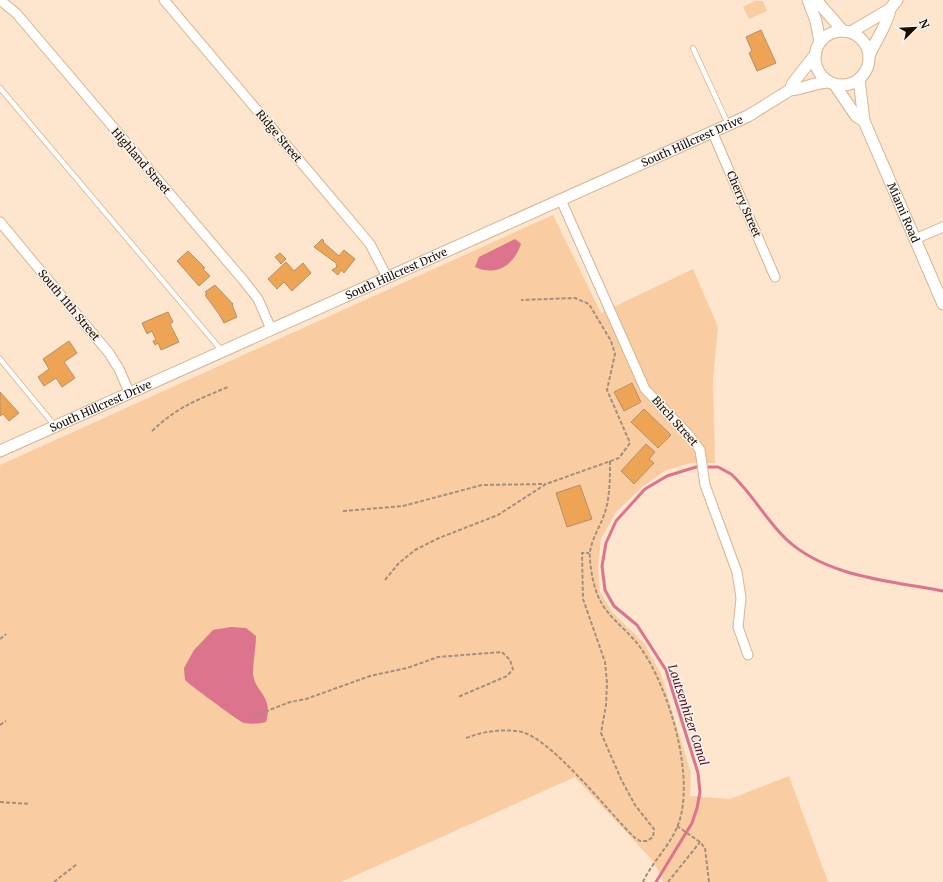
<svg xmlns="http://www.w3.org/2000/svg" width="943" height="882" font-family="Merriweather,serif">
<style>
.green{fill:#f9cda1}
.water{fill:#db748c}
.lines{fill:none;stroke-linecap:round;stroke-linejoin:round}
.stream{stroke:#db748c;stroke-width:3}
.building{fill:#eda454;stroke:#b48f6a}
.service-casing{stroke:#dab38d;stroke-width:6}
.minor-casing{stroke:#dab38d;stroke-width:11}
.tertiary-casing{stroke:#dab38d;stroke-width:13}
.path{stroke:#a38f7d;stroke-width:2;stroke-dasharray:4 2;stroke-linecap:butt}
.service{stroke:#fff;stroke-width:4.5}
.minor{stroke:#fff;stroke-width:9}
.tertiary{stroke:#fff;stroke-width:11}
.labels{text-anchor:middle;stroke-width:3;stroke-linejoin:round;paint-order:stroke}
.street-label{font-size:11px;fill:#190c01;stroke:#fdf5ed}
.water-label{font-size:12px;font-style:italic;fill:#541427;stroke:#fdf5ed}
</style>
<rect width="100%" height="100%" fill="#fde5ce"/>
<!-- green -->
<g class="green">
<path d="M755,1H763L767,11L749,19L743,7Z"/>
<path d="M553,215L601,313L693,269L718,327L713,379L715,463H691L666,470L642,487L616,512L601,539L598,568L600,592L613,613L644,643L661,674L691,773L690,796L730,799L789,776L828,882H662L663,880L653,861L575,777L341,882H0V465Z"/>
</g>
<!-- water -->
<g class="water">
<path d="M515,239L521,244C514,265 496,277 475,267L479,257Z"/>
<path d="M231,627L246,628L256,636C256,648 253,661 253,673C254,692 274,695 266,722C258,724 252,724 244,723C240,722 190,685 185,680L184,668L194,650L213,630Z"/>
</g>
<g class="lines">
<!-- stream -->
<g class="stream">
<path d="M709,467H718L731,474C752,493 765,519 786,539C826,577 891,581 943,591"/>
<path d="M656,882L692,823L697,808L700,792L698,773L666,670L637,625L614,606L605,590L602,566L606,543L616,521L645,489L667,476L696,467"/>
</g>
</g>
<!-- building -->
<g class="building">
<path d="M761,30L776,63L757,71L749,53L752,51L746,37Z"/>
<path d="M322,239L324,241L323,242L339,256L344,250L355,259L344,273L341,270L338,275L332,270L337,267L336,263L314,247Z"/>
<path d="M188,251L205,268L203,269L210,276L199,286L177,261Z"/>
<path d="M280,253L286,259L281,264L275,257Z"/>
<path d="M286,262L294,271L303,263L311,273L292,291L284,282L277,289L268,279Z"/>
<path d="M215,285L233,304L232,305L237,317L224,323L219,314L205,295L207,294L205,292Z"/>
<path d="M168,312L173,322L170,324L179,342L161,350L158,343L155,345L153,341L156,340L152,331L147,334L142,323Z"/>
<path d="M69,341L77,353L64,362L75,378L62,387L56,378L44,386L38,377L49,369L43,359Z"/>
<path d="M632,383L641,402L624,411L614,392Z"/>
<path d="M0,392L19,413L9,421L3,414L0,416Z"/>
<path d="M644,409L671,435L658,448L631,422Z"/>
<path d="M646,444L655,452L649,459L654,463L634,484L621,471Z"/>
<path d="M580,485L592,519L567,527L556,493Z"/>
</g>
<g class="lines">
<!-- service casing -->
<g class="service-casing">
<g id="service">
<path d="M693,48L728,124"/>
<path d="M0,88L222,351"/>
<path d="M0,359L55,426"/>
</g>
</g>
<!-- minor casing -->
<g class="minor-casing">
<g id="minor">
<path d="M0,0L16,13L244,281L258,299L271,329"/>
<path d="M164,0L370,244L387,277"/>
<path d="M712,131L775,277"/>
<path d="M561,200L645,389L688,434L700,450L705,485L737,572L741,598L738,627L748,655"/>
<path d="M0,222L109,353L119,369L129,392"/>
<path d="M915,239L943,227"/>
</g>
</g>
<!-- tertiary casing -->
<g class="tertiary-casing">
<g id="tertiary">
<path d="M808,0L816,21L820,42"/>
<path d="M816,0L843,31"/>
<circle cx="842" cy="58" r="27"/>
<path d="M851,32L890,9L897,0"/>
<path d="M869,56C875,41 888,24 890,9"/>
<path id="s1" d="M859,79L864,121L943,304"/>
<path d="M835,85L856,116L864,121"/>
<path d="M790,90L793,83L815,55"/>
<path id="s2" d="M0,451L748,116L790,90C804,89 812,83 828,82"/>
</g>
</g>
<!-- path -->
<g class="path">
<path d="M152,431C177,407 197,400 228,387"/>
<path d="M610,461C610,477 610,493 606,509C602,524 592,537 590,552C589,558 592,578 594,584C602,616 622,623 640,647C669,687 696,778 678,825C670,846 652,862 643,882"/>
<path d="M343,511L403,506L482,485L545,484"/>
<path d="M385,580L398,564L415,550L439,538L498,515L546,484L619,458L630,443L607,390L615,354L611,341L589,304L575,298L521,300"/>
<path d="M0,639L6,634"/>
<path d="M254,716L290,702L306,699L370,676L407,668L438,657L502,652L510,660L513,669L507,676L458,697"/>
<path d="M0,725L6,721"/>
<path d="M466,738C482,732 499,729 517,731C549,734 609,813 634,837L640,841H647L653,837L654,829L635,805L621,779L601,733L606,705L607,683L605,662L583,599L582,553H589"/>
<path d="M0,802L30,804"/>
<path d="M677,826L700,842L705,848L709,882"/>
<path d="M54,882L77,864"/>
<path d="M668,882L700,842"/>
</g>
<!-- service -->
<use href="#service" class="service"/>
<!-- minor -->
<use href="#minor" class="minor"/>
<!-- tertiary -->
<use href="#tertiary" class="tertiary"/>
</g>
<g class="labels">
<!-- street labels -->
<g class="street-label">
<text transform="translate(279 136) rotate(50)" y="4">Ridge Street</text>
<text dy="4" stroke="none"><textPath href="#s2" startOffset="758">South Hillcrest Drive</textPath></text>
<text transform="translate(141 161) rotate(49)" y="4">Highland Street</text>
<text transform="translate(744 204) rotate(67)" y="4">Cherry Street</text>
<text dy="4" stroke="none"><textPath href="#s1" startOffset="142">Miami Road</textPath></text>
<text dy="4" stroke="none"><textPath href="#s2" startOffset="434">South Hillcrest Drive</textPath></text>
<text transform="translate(69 305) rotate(50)" y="4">South 11th Street</text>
<text dy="4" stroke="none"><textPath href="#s2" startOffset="110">South Hillcrest Drive</textPath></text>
<text transform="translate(675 421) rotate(48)" y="4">Birch Street</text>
</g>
<!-- water labels -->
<g class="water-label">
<text transform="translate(688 715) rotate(72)" y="4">Loutsenhizer Canal</text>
</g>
</g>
<!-- north arrow -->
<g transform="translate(915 28) rotate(66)" stroke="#fdf5ed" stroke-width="3" paint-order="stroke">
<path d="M0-3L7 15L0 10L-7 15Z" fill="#190c01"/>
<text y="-6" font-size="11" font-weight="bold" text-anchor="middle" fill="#190c01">N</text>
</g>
</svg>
